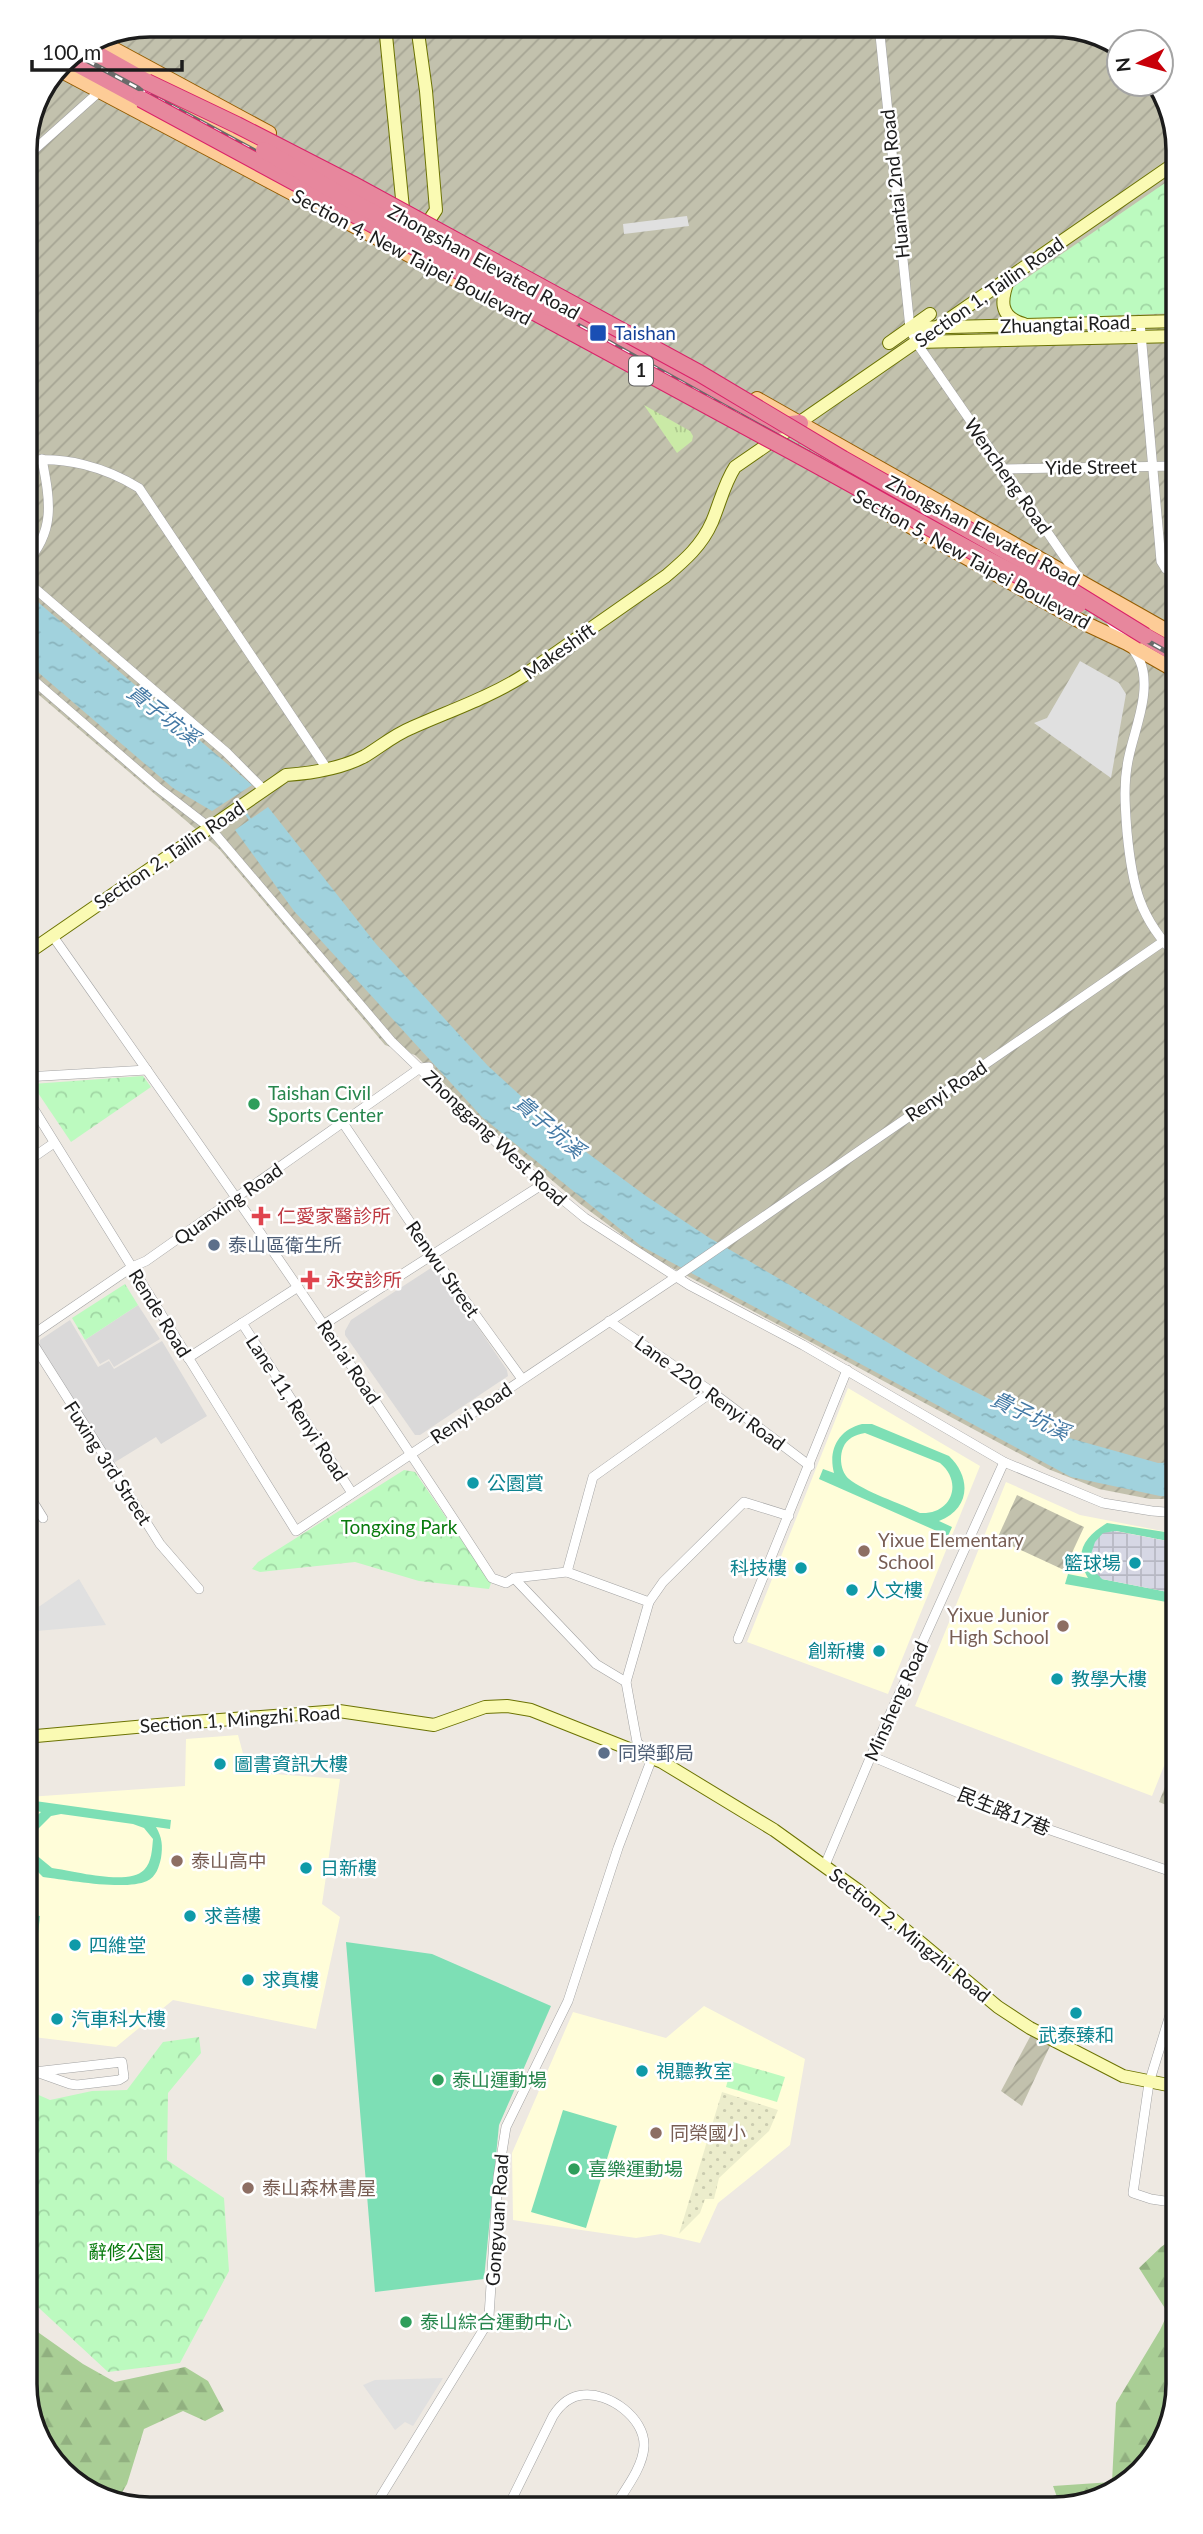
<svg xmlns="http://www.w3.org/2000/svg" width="1203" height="2534" font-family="Lato,'Noto Sans TC',sans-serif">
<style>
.residential{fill:#dad9d9}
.education{fill:#fffdd9}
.construction{fill:url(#construction-furrows)}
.farmland{fill:url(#farmland-dots)}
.grass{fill:url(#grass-tufts)}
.forest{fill:url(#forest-firs)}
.park{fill:url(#park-crowns)}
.pitch{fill:#7ddfb5;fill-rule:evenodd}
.parking{fill:#e0e0e0}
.plaza{fill:url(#plaza-grid)}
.water{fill:url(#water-ripples)}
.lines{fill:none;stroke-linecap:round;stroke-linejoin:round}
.stream{stroke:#a1d2dd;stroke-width:2.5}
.street-casing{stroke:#a3a3a3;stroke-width:10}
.secondary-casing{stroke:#6c7303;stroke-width:14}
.primary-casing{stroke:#945c00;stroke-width:16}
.highway-casing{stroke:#da2169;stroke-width:18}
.street{stroke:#fff;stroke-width:9}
.secondary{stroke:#fafab3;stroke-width:12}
.primary{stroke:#fdcc97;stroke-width:14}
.highway{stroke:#e7879d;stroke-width:16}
.rail-casing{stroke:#6a6a6a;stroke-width:5}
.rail{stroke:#fff;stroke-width:2.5;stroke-dasharray:8;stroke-linecap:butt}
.highway-bridge-casing{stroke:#da2169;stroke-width:18;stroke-linecap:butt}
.highway-bridge{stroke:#e7879d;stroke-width:16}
.transit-dot{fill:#1a4fb4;stroke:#fff;stroke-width:2.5}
.leisure-dot{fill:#2e9e5b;stroke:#fff;stroke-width:2.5}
.health-dot{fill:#e0444e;stroke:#fff;stroke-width:2.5}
.service-dot{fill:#5c6f8a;stroke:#fff;stroke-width:2.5}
.culture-dot{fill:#0f9aa8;stroke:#fff;stroke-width:2.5}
.education-dot{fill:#8d6e63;stroke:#fff;stroke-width:2.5}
.labels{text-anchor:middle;stroke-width:5;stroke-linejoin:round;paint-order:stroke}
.shield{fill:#fff;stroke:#606060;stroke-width:2}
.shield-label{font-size:18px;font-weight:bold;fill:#1c1c1c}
.street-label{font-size:19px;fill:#1c1c1c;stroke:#fff}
.transit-label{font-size:19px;fill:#164399;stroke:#fff;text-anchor:start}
.leisure-label{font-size:19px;fill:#27864d;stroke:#fff;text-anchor:start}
.health-label{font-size:19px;fill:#be3a42;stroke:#fff;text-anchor:start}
.service-label{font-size:19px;fill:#4e5e75;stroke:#fff;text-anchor:start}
.culture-label{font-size:19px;fill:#0d838f;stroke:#fff;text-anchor:start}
.park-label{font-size:19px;fill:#097b0e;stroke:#fff}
.education-label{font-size:19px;fill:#785e54;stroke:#fff;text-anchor:start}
.water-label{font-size:21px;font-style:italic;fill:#457aa5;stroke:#fff}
.rim{fill:none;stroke:#1c1c1c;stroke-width:3.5}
</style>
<defs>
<pattern id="construction-furrows" width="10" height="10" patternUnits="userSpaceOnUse" patternTransform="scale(1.75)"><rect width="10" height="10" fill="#c2c1ad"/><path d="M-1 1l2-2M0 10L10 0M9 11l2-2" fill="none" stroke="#a6a594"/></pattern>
<pattern id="farmland-dots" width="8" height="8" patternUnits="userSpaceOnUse" patternTransform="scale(1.75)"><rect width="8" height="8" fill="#ecedcc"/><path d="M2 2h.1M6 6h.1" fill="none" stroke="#cacbaf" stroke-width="1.8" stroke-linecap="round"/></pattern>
<pattern id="grass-tufts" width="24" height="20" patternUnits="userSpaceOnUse" patternTransform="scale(1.75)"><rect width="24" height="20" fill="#caeaa6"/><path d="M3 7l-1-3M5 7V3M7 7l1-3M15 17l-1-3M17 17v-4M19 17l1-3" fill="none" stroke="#adc88e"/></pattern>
<pattern id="forest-firs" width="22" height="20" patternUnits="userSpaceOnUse" patternTransform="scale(1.75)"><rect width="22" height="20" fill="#a9ce95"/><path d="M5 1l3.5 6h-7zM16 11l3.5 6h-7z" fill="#91b080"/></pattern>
<pattern id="park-crowns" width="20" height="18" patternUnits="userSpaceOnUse" patternTransform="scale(1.75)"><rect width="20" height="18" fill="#bcfabf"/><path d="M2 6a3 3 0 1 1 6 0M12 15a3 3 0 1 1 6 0" fill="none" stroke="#a1d6a4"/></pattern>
<pattern id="plaza-grid" width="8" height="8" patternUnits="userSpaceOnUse" patternTransform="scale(1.75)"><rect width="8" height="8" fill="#d6d7e4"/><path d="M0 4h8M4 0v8" fill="none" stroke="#b7b8c3"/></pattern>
<pattern id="water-ripples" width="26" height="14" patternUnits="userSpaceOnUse" patternTransform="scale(1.75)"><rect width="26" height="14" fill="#a1d2dd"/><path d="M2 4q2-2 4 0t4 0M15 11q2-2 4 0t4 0" fill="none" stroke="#8ab4bd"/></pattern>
</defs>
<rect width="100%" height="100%" fill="#eee9e2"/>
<!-- residential -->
<g class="residential">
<path d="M431,1268L439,1270L507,1370L508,1376L420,1435H415L345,1335V1331L351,1320Z"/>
<path d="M138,1305L160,1339L114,1367L109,1359L100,1364L85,1340Z"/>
<path d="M70,1320L98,1367L109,1361L114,1369L162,1341L207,1416L161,1444L156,1437L112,1464L39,1346L40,1340Z"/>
</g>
<!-- education -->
<g class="education">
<path d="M848,1388L980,1466L888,1694L747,1642Z"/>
<path d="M1006,1482L1080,1515L1178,1534V1731L1152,1796L915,1706Z"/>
<path d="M238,1735L248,1772L340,1779L322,1904L340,1917L316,2029L173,2000L116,2047L25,2036V1818L28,1797L185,1786L186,1739Z"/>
<path d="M704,2006L805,2059L790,2145L718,2203L700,2243L661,2234L636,2238L513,2220L512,2153L573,2012L666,2038Z"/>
</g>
<!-- construction -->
<g class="construction">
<path d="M150,25H1062L1119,46V84H1155L1169,102L1178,150V1499H1150L1099,1489L1048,1469L650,1256L579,1203L486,1125L415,1055L385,1045L219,849L25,683V438L35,432L25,407V142L61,61L102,34Z"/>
<path d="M1017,1495L1084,1527L1064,1570L997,1539Z"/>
<path d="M1178,1754V1810L1159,1802Z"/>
<path d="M1031,2035L1050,2046L1022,2106L1001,2091Z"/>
</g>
<!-- farmland -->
<path class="farmland" d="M722,2092L778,2110L769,2131L719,2178L714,2199H705L700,2213L679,2234Z"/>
<!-- grass -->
<path class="grass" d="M644,405L690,431L693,436L692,441L677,453Z"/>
<!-- forest -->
<g class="forest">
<path d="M1178,2235V2385L1157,2454L1101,2500L1061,2508L1053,2486L1112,2482L1116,2403L1160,2330L1168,2313L1139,2268L1161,2247Z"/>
<path d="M25,2323L83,2364L115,2382L185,2367L208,2381L224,2411L205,2421L183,2411L144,2429L127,2484L117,2501L80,2488L34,2432L25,2384Z"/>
</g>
<!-- park -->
<g class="park">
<path d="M1165,183L1178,220V313L1025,319L1010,311L1008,292L1015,286Z"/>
<path d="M143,1076L151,1087L71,1142L32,1084Z"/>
<path d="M125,1284L138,1305L85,1340L72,1318Z"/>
<path d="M404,1470L415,1472L491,1583L489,1589L419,1581L355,1562L260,1572L252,1569L258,1562Z"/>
<path d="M199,2037L201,2053L168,2093L167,2160L224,2198L229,2271L180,2363L108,2372L25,2295V2089L50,2100L92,2091L127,2090L163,2042Z"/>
<path d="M733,2062L785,2077L777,2102L726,2087Z"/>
</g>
<!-- pitch -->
<g class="pitch">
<path d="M862,1424H872L949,1456C972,1478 970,1509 939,1521L952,1527L948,1536L819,1479L823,1469L834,1473C828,1450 838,1430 862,1424ZM865,1433L940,1463C964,1483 951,1515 920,1513C902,1504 863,1491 849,1479C841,1472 839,1458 843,1448C847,1438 855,1435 865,1433Z"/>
<path d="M1107,1523L1178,1534V1543L1116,1531L1102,1579L1178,1594V1604L1065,1584L1068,1574L1088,1578C1073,1551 1085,1537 1107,1523Z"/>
<path d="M35,1801L171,1820L170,1829L156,1827C162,1837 163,1846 161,1858C159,1867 156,1877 147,1881C125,1891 68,1880 43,1877C21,1855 16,1833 41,1812L33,1810ZM61,1814L133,1824L144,1828L153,1839C152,1849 152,1862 144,1870C128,1886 74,1871 52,1868L35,1854V1832L51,1816Z"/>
<path d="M25,1914L40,1916L33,1977L25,1976Z"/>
<path d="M346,1942L432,1954L551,2006L499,2125L484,2279L375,2292Z"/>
<path d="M563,2110L617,2126L586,2228L531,2212Z"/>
</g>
<!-- parking -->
<g class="parking">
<path d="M687,216L689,226L624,234L623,224Z"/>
<path d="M1080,661L1119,683L1126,694L1111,778L1034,723L1047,718Z"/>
<path d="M79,1579L106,1625L25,1632V1612L40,1606Z"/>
<path d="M443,2378L413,2426L405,2422L395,2430L363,2385L375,2380Z"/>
</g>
<!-- plaza -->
<path class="plaza" d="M1115,1531L1178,1543V1594L1102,1579L1092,1569L1090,1557L1095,1542L1103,1533Z"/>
<!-- water -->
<g class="water">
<path d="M25,591L252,785L212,811L173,788L25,661Z"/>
<path d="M268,807L376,944L488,1066L567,1138L646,1196L708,1237L950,1379L1062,1436L1158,1463L1178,1462V1497L1160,1496L1071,1477L641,1246L482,1117L294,911L235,830Z"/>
</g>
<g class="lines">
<!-- stream -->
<path class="stream" d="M243,809L251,821"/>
<!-- street casing -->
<g class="street-casing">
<g id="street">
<path d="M879,25L910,328L916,342L1079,578"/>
<path d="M25,158L100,91"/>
<path d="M1140,322L1161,561L1166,569L1178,571"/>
<path d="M25,461C65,456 105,467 139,488L327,769"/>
<path d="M1003,469L1178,466"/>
<path d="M25,564C56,531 50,501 42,459"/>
<path d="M25,580L226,752L264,790"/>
<path d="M1108,618C1118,631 1133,646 1140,661C1152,690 1135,728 1129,756C1123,782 1125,806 1127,832C1132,885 1139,919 1178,957"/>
<path d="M25,673L157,787L210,828L391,1041L518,1163L585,1218L689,1285L803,1345L1004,1462L1103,1503L1152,1511L1178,1513"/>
<path d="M52,935C202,1148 351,1360 492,1578L506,1583L514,1578L567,1572L649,1602"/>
<path d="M25,1077L147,1070"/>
<path d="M25,1095L296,1531L682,1273L1164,941"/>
<path d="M343,1123L433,1256L522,1379"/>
<path d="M25,1163L54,1143"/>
<path d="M609,1321L712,1392L810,1466"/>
<path d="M242,1323L352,1493"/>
<path d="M323,1325L543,1184"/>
<path d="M25,1331L160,1544L199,1589"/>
<path d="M25,1340L132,1267L146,1261L420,1068L429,1067"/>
<path d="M188,1358L298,1287"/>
<path d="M25,1489L43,1518"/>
<path d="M567,1572L593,1477L712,1392"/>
<path d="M514,1578L596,1664L626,1682"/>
<path d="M738,1639L847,1370"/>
<path d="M871,1756L1027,1822L1178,1874"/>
<path d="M825,1865L871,1756L1004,1462"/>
<path d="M25,2068L70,2084L77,2085L119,2080L124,2077L122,2062L34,2072"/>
<path d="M1178,2203L1151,2199L1133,2193L1149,2083L1178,1989"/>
<path d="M373,2509L485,2327L489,2316L498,2177L506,2127L568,2001L618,1848L652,1758L637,1742L626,1682L649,1602L663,1582L744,1502L789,1516"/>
<path d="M507,2509L553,2416C560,2405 569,2396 583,2395C609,2392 645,2418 644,2446C643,2468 624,2491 613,2509"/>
</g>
</g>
<!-- secondary casing -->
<g class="secondary-casing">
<g id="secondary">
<path d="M385,25L404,219"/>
<path d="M417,25L426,91L436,210L430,219"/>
<path d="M1009,278C1001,299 998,317 1024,324"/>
<path d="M910,328L1178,321"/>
<path d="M916,342L1178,336"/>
<path d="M889,343L930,314"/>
<path d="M25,955L286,775C313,773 341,769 365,756C380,747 394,735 411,728C449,711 488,698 523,676L666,576C685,560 702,545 712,522C720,503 724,484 735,467L1178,161"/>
<path d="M25,1737L180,1723L339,1711L434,1725L485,1707L507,1706L531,1710L662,1762L774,1830L859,1891L998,2007L1030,2028L1123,2076L1178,2087"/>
</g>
</g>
<!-- primary casing -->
<g class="primary-casing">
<g id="primary">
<path d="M95,39L269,133"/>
<path d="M75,52L131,81"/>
<path d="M58,69L470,287"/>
<path d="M152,92L273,157"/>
<path d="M757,399L1178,637"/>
<path d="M885,512L1080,621L1127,643L1178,672"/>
</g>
</g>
<!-- highway casing -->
<g class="highway-casing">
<g id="highway">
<path d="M83,46L147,82"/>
<path d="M66,58L153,105"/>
<path d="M572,319L767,427L800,423"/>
<path d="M1145,636L1178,655"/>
</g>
</g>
<!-- street -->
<use href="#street" class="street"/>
<!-- secondary -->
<use href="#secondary" class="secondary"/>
<!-- primary -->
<use href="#primary" class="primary"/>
<!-- highway -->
<use href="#highway" class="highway"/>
<!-- rail casing -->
<g class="rail-casing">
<path id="rail" d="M73,53L596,335L1178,658"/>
</g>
<!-- rail -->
<use href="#rail" class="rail"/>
<!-- highway-bridge casing -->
<g class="highway-bridge-casing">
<g id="highway-bridge">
<path d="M147,82L237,125L352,184L699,373L843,459L1025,562L1145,636"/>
<path d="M141,99C350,213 558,327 767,438C871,493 972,555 1078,605"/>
<path d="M264,150L348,199L572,319"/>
</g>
</g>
<!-- highway-bridge -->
<use href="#highway-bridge" class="highway-bridge"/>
</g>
<!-- markers -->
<rect class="transit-dot" x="589" y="324" width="18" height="18" rx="3.5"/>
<g class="leisure-dot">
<circle cx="254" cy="1104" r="7"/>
<circle cx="438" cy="2080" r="7"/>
<circle cx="574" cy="2169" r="7"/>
<circle cx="406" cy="2322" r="7"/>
</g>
<g class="health-dot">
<path d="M257.5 1205.5h7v7h7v7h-7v7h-7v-7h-7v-7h7z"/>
<path d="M306.5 1269.5h7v7h7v7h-7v7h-7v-7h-7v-7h7z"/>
</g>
<g class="service-dot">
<circle cx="214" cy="1245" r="7"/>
<circle cx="604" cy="1753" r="7"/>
</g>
<g class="culture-dot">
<circle cx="473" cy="1483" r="7"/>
<circle cx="1135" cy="1563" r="7"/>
<circle cx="801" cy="1568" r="7"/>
<circle cx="852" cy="1590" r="7"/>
<circle cx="879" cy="1651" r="7"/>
<circle cx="1057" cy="1679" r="7"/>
<circle cx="220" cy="1764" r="7"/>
<circle cx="306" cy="1868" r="7"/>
<circle cx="190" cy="1916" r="7"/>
<circle cx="75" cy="1945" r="7"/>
<circle cx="248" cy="1980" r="7"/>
<circle cx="1076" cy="2013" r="7"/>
<circle cx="57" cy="2019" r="7"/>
<circle cx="642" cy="2071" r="7"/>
</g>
<g class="education-dot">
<circle cx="864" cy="1551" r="7"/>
<circle cx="1063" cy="1626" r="7"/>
<circle cx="177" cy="1861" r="7"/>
<circle cx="656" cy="2133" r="7"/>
<circle cx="248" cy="2188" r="7"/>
</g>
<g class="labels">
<!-- shield labels -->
<rect class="shield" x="629" y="356.5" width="24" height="29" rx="5"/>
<g class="shield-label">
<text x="641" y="377">1</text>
</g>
<!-- street labels -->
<g class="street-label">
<text transform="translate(895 184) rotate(-96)" y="7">Huantai 2nd Road</text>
<text transform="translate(412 257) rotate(28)" y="7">Section 4, New Taipei Boulevard</text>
<text transform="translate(484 262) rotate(29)" y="7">Zhongshan Elevated Road</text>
<text transform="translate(989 292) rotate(-35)" y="7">Section 1, Tailin Road</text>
<text transform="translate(1065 324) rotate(-2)" y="7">Zhuangtai Road</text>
<text transform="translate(1091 467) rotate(-1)" y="7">Yide Street</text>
<text transform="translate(1008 476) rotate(55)" y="7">Wencheng Road</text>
<text transform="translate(983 531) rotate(28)" y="7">Zhongshan Elevated Road</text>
<text transform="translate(972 559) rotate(29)" y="7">Section 5, New Taipei Boulevard</text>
<text transform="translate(559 651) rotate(-35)" y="7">Makeshift</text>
<text transform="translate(169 855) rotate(-34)" y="7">Section 2, Tailin Road</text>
<text transform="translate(946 1091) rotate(-34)" y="7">Renyi Road</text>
<text transform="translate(495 1138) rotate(43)" y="7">Zhonggang West Road</text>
<text transform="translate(228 1204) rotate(-35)" y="7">Quanxing Road</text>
<text transform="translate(443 1269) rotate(55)" y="7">Renwu Street</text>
<text transform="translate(160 1313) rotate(58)" y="7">Rende Road</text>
<text transform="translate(349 1362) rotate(56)" y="7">Ren'ai Road</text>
<text transform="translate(710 1393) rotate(36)" y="7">Lane 220, Renyi Road</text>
<text transform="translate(297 1408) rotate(57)" y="7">Lane 11, Renyi Road</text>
<text transform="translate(471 1413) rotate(-34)" y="7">Renyi Road</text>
<text transform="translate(108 1463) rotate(57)" y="7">Fuxing 3rd Street</text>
<text transform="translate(896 1701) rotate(-66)" y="7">Minsheng Road</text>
<text transform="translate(240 1719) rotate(-4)" y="7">Section 1, Mingzhi Road</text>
<text transform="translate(1004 1811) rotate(22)" y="7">民生路17巷</text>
<text transform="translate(910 1935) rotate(39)" y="7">Section 2, Mingzhi Road</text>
<text transform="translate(497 2220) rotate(-86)" y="7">Gongyuan Road</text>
</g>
<!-- transit labels -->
<g class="transit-label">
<text x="614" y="340">Taishan</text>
</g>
<!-- leisure labels -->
<g class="leisure-label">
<text x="268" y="1100">Taishan Civil<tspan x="268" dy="22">Sports Center</tspan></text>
<text x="452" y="2087">泰山運動場</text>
<text x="588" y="2176">喜樂運動場</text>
<text x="420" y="2329">泰山綜合運動中心</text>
</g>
<!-- health labels -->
<g class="health-label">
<text x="277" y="1223">仁愛家醫診所</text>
<text x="326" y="1287">永安診所</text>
</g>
<!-- service labels -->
<g class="service-label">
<text x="228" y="1252">泰山區衛生所</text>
<text x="618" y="1760">同榮郵局</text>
</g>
<!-- culture labels -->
<g class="culture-label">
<text x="487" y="1490">公園賞</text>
<text x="1121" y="1570" text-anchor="end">籃球場</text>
<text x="787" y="1575" text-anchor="end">科技樓</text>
<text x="866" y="1597">人文樓</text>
<text x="865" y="1658" text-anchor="end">創新樓</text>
<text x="1071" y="1686">教學大樓</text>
<text x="234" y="1771">圖書資訊大樓</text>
<text x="320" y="1875">日新樓</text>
<text x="204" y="1923">求善樓</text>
<text x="89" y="1952">四維堂</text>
<text x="262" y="1987">求真樓</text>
<text x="71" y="2026">汽車科大樓</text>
<text x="1076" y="2042" text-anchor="middle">武泰臻和</text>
<text x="656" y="2078">視聽教室</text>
</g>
<!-- park labels -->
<g class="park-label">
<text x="399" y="1534">Tongxing Park</text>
<text x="126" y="2259">辭修公園</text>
</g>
<!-- education labels -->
<g class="education-label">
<text x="878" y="1547">Yixue Elementary<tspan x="878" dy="22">School</tspan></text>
<text x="1049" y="1622" text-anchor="end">Yixue Junior<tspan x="1049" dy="22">High School</tspan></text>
<text x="191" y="1868">泰山高中</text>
<text x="670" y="2140">同榮國小</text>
<text x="262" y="2195">泰山森林書屋</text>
</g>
<!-- water labels -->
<g class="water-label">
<text transform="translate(163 715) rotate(38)" y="7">貴子坑溪</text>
<text transform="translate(549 1127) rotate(40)" y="7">貴子坑溪</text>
<text transform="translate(1030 1416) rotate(26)" y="7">貴子坑溪</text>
</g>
</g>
<!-- crop -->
<path d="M0 0H1203V2534H0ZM150 37H1053A113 113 0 0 1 1166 150V2384A113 113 0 0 1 1053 2497H150A113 113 0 0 1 37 2384V150A113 113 0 0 1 150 37Z" fill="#fff" fill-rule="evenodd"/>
<path class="rim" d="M150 37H1053A113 113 0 0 1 1166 150V2384A113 113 0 0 1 1053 2497H150A113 113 0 0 1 37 2384V150A113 113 0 0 1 150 37Z"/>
<!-- north arrow -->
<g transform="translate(1140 63) rotate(264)"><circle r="33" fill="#ffffff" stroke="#a4a4a4" stroke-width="2"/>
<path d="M0-5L12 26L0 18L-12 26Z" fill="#c80009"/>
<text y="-10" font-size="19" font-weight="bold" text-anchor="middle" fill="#1c1c1c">N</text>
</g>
<!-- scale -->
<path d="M32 60v10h150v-10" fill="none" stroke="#1c1c1c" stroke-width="3.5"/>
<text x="42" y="60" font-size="21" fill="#1c1c1c" stroke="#ffffff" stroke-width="5" paint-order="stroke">100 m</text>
</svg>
